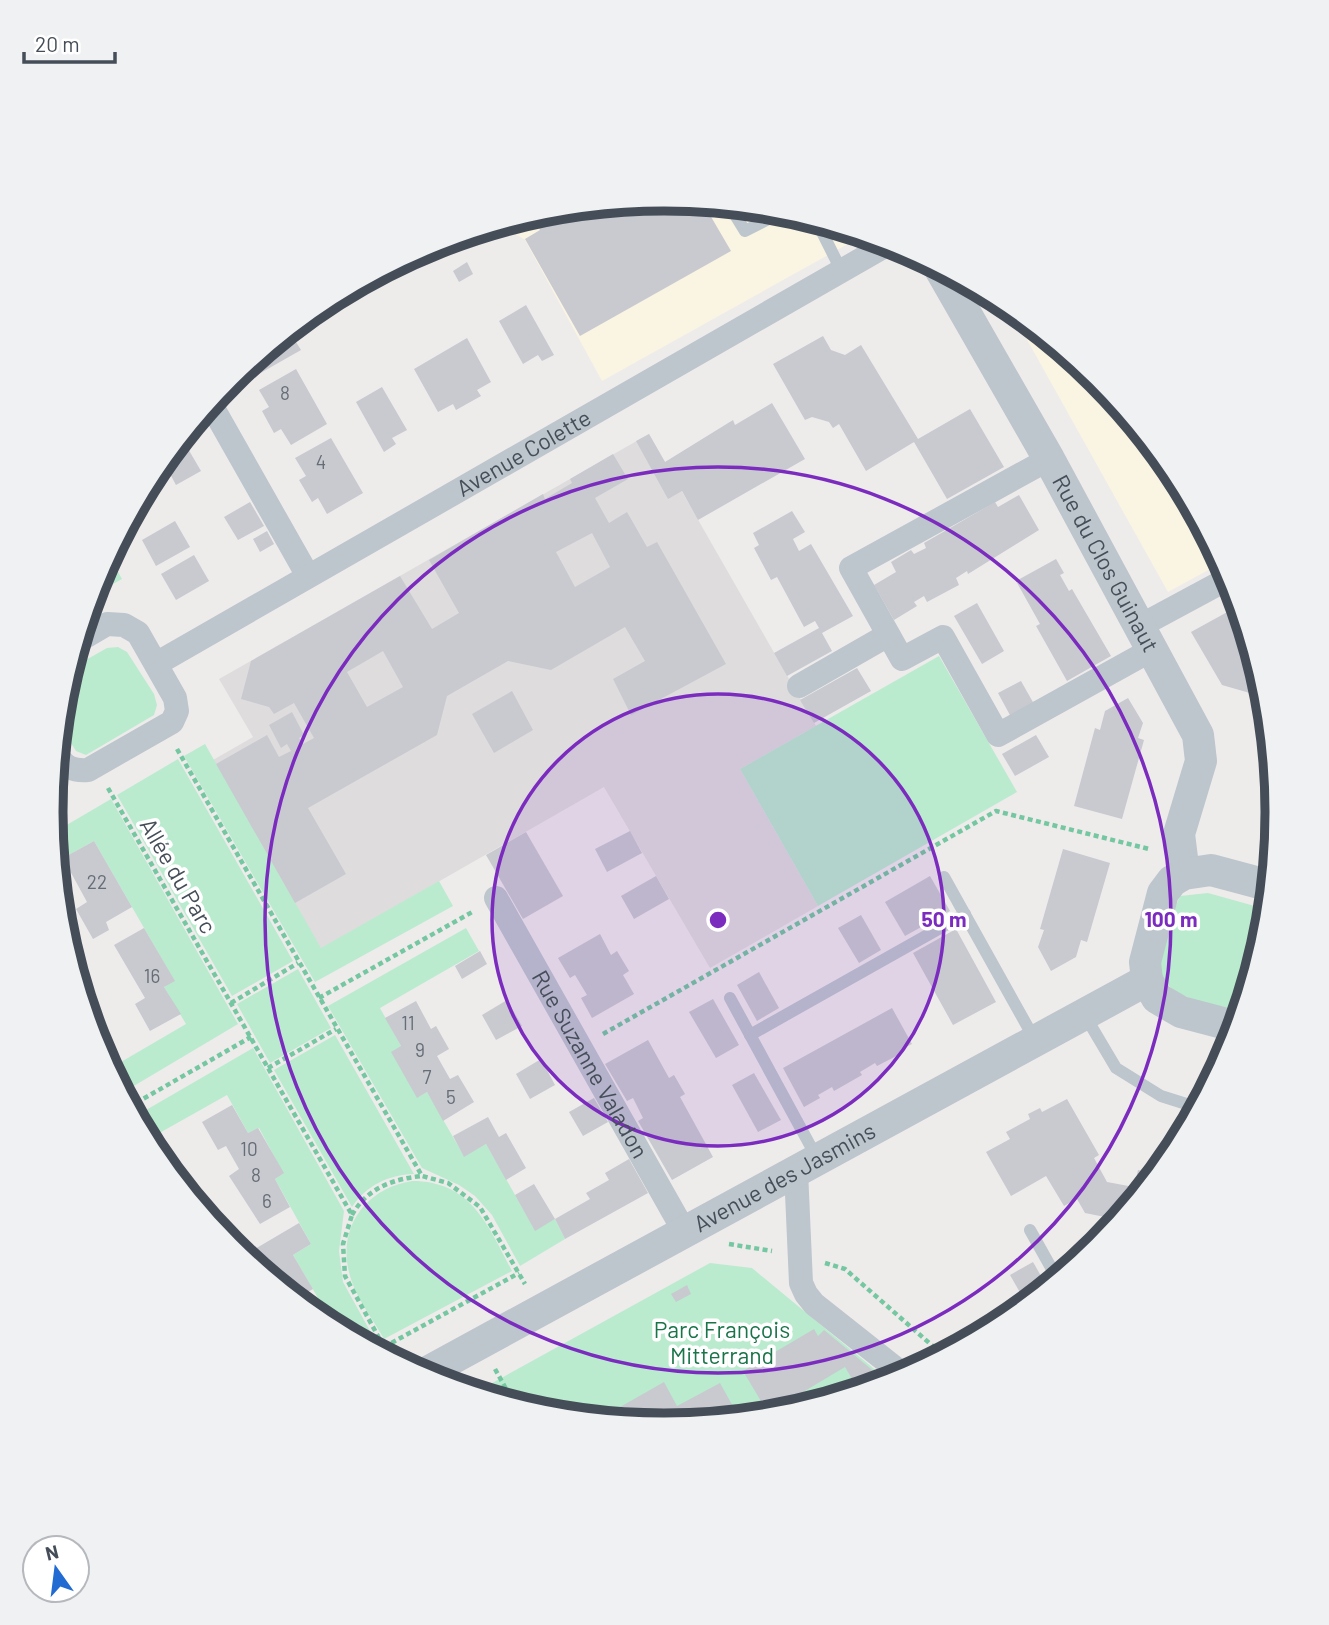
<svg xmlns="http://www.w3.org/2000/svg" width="1329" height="1625" font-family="Barlow,sans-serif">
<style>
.commercial{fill:#faf4e3}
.education{fill:#dfdcdd}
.green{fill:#baebce}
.building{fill:#c8cad0;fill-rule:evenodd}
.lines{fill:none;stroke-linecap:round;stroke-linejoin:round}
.path{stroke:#74c7a0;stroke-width:4.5;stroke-dasharray:5 3.5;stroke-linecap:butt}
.service{stroke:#bdc5cd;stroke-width:12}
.minor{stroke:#bdc5cd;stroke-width:24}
.tertiary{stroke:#bdc5cd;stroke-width:32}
.ring{fill:none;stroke:#7b2cbf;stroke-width:3.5}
.labels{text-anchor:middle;stroke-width:7;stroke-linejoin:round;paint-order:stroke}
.number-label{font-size:19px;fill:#666d76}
.street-label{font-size:23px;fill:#454e58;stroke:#fff}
.park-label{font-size:23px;fill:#1a7449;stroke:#fff}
.rim{fill:none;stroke:#454e58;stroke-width:9}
.centre{fill:#7b2cbf;stroke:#fff;stroke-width:3.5}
.ring-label{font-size:21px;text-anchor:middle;font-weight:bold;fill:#7b2cbf;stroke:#fff;stroke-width:7;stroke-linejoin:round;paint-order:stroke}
</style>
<rect width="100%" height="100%" fill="#eeebeb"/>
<!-- commercial -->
<g class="commercial">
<path d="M665,199L785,211L864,235L602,381L525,240L500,224L545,210Z"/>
<path d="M1007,304L1099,379L1175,472L1223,562L1168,592Z"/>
</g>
<!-- education -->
<path class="education" d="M649,434L816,726L740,769L818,906L710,968L604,787L321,949L213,760L253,737L219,679Z"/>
<!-- green -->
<g class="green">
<path d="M109,556L122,579L93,595L98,577Z"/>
<path d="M118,647L127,652L154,694L157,705L154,715L86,755L76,751L59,724L63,692L70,669L107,648Z"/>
<path d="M939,656L1017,792L818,906L740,769Z"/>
<path d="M205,744L321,948L439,881L453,906L315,982L184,756Z"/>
<path d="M178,759L293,961L232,996L117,795Z"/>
<path d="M111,799L238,1024L122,1093L109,1069L186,1024L164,987L174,980L94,841L63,858L54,841L53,833Z"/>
<path d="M1208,893L1269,910L1266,933L1242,1011C1209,1003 1152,999 1159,953C1161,935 1173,914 1180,896Z"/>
<path d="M466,928L479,951L380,1008L401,1046L418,1097L427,1092L464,1156L486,1144L535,1230L555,1219L565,1239L520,1266L492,1215L475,1196L459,1185L422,1168L328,1006Z"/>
<path d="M298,969L331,1028L270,1063L237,1004Z"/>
<path d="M335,1035L414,1174C388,1175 367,1185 352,1207L274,1070Z"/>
<path d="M253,1048L344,1211L339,1251L343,1282L375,1340L366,1345L336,1329L293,1255L311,1244L275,1179L283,1173L259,1128L248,1133L227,1095L147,1140L134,1117Z"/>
<path d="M412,1181C471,1181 488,1225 512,1271L384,1339C374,1321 359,1302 352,1282C334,1233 362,1189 412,1181Z"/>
<path d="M710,1263L752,1268L890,1382L784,1415L664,1426L544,1414L474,1393Z"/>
</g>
<!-- building -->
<g class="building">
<path d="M665,199L703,203L731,251L580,336L525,239L540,230L532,215L545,210Z"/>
<path d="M467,262L473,274L459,282L453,271Z"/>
<path d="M526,305L554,355L542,361L538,355L523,364L499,321Z"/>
<path d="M291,334L301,350L252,378L245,366L279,339Z"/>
<path d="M823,336L831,350L845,355L861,345L918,439L970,409L1004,467L947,499L914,442L866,471L839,424L833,428L829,422L812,417L805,420L773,364Z"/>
<path d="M467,338L491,382L477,390L481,396L456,410L453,404L438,412L414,369Z"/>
<path d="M296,369L327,424L291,445L281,429L274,433L262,411L269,407L259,390Z"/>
<path d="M382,387L407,430L392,438L396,444L384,452L356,402Z"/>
<path d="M772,403L805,459L698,520L682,491L668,499L636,441L649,434L665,462L733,420L735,425Z"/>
<path d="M331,438L363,493L327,514L318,498L312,502L299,480L306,476L295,458Z"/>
<path d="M187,447L201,471L176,485L163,461Z"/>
<path d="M613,454L628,479L595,498L609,523L627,512L647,547L657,542L726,664L631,715L613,679L645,661L625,627L551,670L508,661L447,696L437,735L308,808L346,874L295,903L216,764L267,735L279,757L291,751L287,744L281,748L269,725L292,712L304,735L299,738L303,744L314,738L294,703L274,714L269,707L241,699L251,661L400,576L432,629L459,613L429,560L543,494L545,499L572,483L570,479ZM592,533L610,567L575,587L556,552ZM383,651L403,687L367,707L347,672Z"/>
<path d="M1019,495L1039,530L968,574L967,571L956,578L959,585L927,602L924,596L914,602L917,606L894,620L874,585L896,572L891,562L911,550L914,554L926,548L924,543L995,502L998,507Z"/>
<path d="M250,502L264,526L238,540L224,517Z"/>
<path d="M792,511L805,532L793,539L799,551L811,544L853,616L822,633L832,651L787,676L774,653L819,628L815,621L804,627L777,577L771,580L754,548L759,545L753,533Z"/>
<path d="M175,521L190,547L156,566L142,540Z"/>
<path d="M125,526L132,539L112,550Z"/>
<path d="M267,531L274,544L260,552L253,539Z"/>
<path d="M194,555L209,581L176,600L161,574Z"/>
<path d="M1056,559L1064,573L1060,575L1069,591L1072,589L1111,656L1067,681L1036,626L1040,624L1016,581Z"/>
<path d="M977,603L1004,651L982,664L954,616Z"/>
<path d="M1240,605L1267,693V698L1222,685L1191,632Z"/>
<path d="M857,668L871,691L814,723L800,700Z"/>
<path d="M1021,681L1034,704L1011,717L998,693Z"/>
<path d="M512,691L533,730L494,753L472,714Z"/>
<path d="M1128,698L1143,723L1138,738L1144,740L1122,819L1074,806L1095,728L1100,730L1105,711Z"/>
<path d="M1036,735L1049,757L1015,776L1002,754Z"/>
<path d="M630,831L642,853L607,872L595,849Z"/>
<path d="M526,832L563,896L523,919L486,855Z"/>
<path d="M94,841L132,907L106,922L109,930L93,939L76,909L87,902L63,858Z"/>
<path d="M1063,849L1110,863L1087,942L1081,940L1076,957L1051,971L1038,947L1044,930L1040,929Z"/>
<path d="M656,876L669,899L634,919L621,896Z"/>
<path d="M930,876L950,911L905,936L885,902Z"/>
<path d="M861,915L881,950L859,963L838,928Z"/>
<path d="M144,928L175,981L164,987L181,1014L150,1031L135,1004L145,998L114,945Z"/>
<path d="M956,929L996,1002L953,1025L913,953Z"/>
<path d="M600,934L611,955L617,951L629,971L623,975L634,994L592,1018L581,998L587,995L575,975L570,978L558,958Z"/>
<path d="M480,951L487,964L462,979L455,966Z"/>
<path d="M759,972L779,1008L757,1021L737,985Z"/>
<path d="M713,999L739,1045L716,1058L689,1012Z"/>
<path d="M507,1000L522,1026L496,1040L482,1015Z"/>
<path d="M416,1001L431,1029L436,1026L449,1049L437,1056L450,1079L458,1075L474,1102L443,1121L427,1092L417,1098L391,1052L401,1046L385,1018Z"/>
<path d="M892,1008L912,1044L902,1049L904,1052L877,1066L875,1063L860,1072L862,1075L834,1091L832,1087L818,1095L820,1098L804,1107L783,1068Z"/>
<path d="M648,1040L669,1078L674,1075L685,1094L680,1097L713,1157L672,1180L638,1121L643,1118L633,1098L627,1101L605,1064Z"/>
<path d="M114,1050L122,1061L109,1069L102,1056Z"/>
<path d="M541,1059L555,1085L530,1099L516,1074Z"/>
<path d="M754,1073L781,1120L758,1132L732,1085Z"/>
<path d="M594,1098L608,1122L583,1136L569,1112Z"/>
<path d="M1067,1099L1099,1155L1094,1158L1107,1182L1134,1187L1138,1170L1158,1174L1120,1220L1085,1213L1077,1199L1064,1206L1046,1176L1011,1196L986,1152L1010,1139L1006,1132L1030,1119L1028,1114L1040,1108L1042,1112Z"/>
<path d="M232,1105L248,1133L258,1128L284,1173L275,1179L290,1207L260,1224L229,1176L239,1169L226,1146L218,1150L202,1122Z"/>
<path d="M488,1117L499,1137L506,1133L526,1168L506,1180L486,1144L464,1157L453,1136Z"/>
<path d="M155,1136L162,1149L154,1153L147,1140Z"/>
<path d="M629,1159L648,1193L565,1239L555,1219L535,1231L515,1195L534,1184L555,1219L590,1199L586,1193L609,1180L605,1173Z"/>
<path d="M299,1223L311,1244L293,1255L313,1289L295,1299L287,1293L272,1267L265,1271L253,1250Z"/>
<path d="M1033,1262L1048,1288L1027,1305L1010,1275Z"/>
<path d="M687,1285L691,1294L676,1302L671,1294Z"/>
<path d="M318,1299L336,1329L304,1307Z"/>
<path d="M814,1329L818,1336L824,1330L888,1383L865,1390L852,1379L845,1367L768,1413L743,1371Z"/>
<path d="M664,1382L677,1406L720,1383L740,1419L664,1426L629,1423L620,1407Z"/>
</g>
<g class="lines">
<!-- path -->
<g class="path">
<path d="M177,749L422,1176L448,1183L480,1207L525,1284"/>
<path d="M108,788L352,1215L343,1244L345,1276L390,1358"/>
<path d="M1239,995L1250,985"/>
<path d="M319,998L474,911"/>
<path d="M231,1003L298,963"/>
<path d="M603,1034L996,811L1149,849"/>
<path d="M268,1068L336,1029"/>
<path d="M129,1107L251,1037"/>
<path d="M352,1215C367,1188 393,1179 422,1176"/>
<path d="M729,1244L772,1251"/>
<path d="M825,1263L845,1269L944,1356"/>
<path d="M384,1347L519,1273"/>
<path d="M495,1369L515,1405"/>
</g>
<!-- service -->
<g class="service">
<path d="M729,205L745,231L784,211"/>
<path d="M816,220L842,272"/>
<path d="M944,877L1035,1040"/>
<path d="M730,998L817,1158"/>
<path d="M1084,1014L1116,1068L1161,1096L1199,1108"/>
<path d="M750,1035L965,914"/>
<path d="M1030,1230L1058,1280"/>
</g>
<!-- minor -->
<g class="minor">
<path d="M210,403L308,576"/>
<path d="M1049,459L851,568L902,659L943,637L998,735L1153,649"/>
<path d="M1140,626L1231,577"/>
<path id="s1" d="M156,664L890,243"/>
<path d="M799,686L888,635"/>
<path d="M56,754C65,768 73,771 88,770L172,722L177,711L175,698L138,633L124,625L107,624L78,641"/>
<path id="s2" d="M496,898L684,1231"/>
<path d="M796,1171L801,1283L806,1294L814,1304L905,1376"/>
</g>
<!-- tertiary -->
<g class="tertiary">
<path id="s3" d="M939,267L1049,459L1198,735L1201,761L1179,834L1184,874"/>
<path d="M1238,1027L1181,1012L1157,998L1147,980L1145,962L1163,893L1172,881L1184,874L1211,870L1271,886"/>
<path id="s4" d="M422,1375L1147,980"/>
</g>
</g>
<!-- distance rings -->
<circle cx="718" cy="920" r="226" fill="#7b2cbf" fill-opacity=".12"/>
<g class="ring">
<circle cx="718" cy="920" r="226"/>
<circle cx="718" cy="920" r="453"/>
</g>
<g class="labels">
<!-- number labels -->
<g class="number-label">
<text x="285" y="400">8</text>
<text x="321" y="469">4</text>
<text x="97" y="889">22</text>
<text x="152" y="983">16</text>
<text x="408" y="1030">11</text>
<text x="420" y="1057">9</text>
<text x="427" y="1084">7</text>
<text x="451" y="1104">5</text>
<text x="249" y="1156">10</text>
<text x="256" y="1182">8</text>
<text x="267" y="1208">6</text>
</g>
<!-- street labels -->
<g class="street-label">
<text dy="8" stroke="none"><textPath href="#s1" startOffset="424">Avenue Colette</textPath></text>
<text dy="8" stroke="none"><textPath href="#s3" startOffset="340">Rue du Clos Guinaut</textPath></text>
<text transform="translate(178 876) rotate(60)" y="8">Allée du Parc</text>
<text dy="8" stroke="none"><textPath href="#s2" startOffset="191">Rue Suzanne Valadon</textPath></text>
<text dy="8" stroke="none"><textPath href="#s4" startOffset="413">Avenue des Jasmins</textPath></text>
</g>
<!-- park labels -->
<g class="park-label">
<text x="722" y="1338">Parc François<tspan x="722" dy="26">Mitterrand</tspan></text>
</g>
</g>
<!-- crop -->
<path d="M0 0H1329V1625H0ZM63 812a601 601 0 1 1 1202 0a601 601 0 1 1-1202 0Z" fill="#f0f1f2" fill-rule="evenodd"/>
<path class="rim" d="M63 812a601 601 0 1 1 1202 0a601 601 0 1 1-1202 0Z"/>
<circle cx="718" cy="920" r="10" class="centre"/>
<g class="ring-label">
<text x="944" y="927">50 m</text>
<text x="1171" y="927">100 m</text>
</g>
<!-- north arrow -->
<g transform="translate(56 1569) rotate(346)"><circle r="33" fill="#ffffff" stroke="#b5b8bc" stroke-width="2"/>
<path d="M0-5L12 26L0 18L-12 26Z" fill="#216bd2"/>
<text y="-10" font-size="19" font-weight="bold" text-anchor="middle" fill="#454e58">N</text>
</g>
<!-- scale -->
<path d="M24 52v10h91v-10" fill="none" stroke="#454e58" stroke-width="3.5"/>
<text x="35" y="52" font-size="21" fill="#454e58" stroke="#ffffff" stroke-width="5" paint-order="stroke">20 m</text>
</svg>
